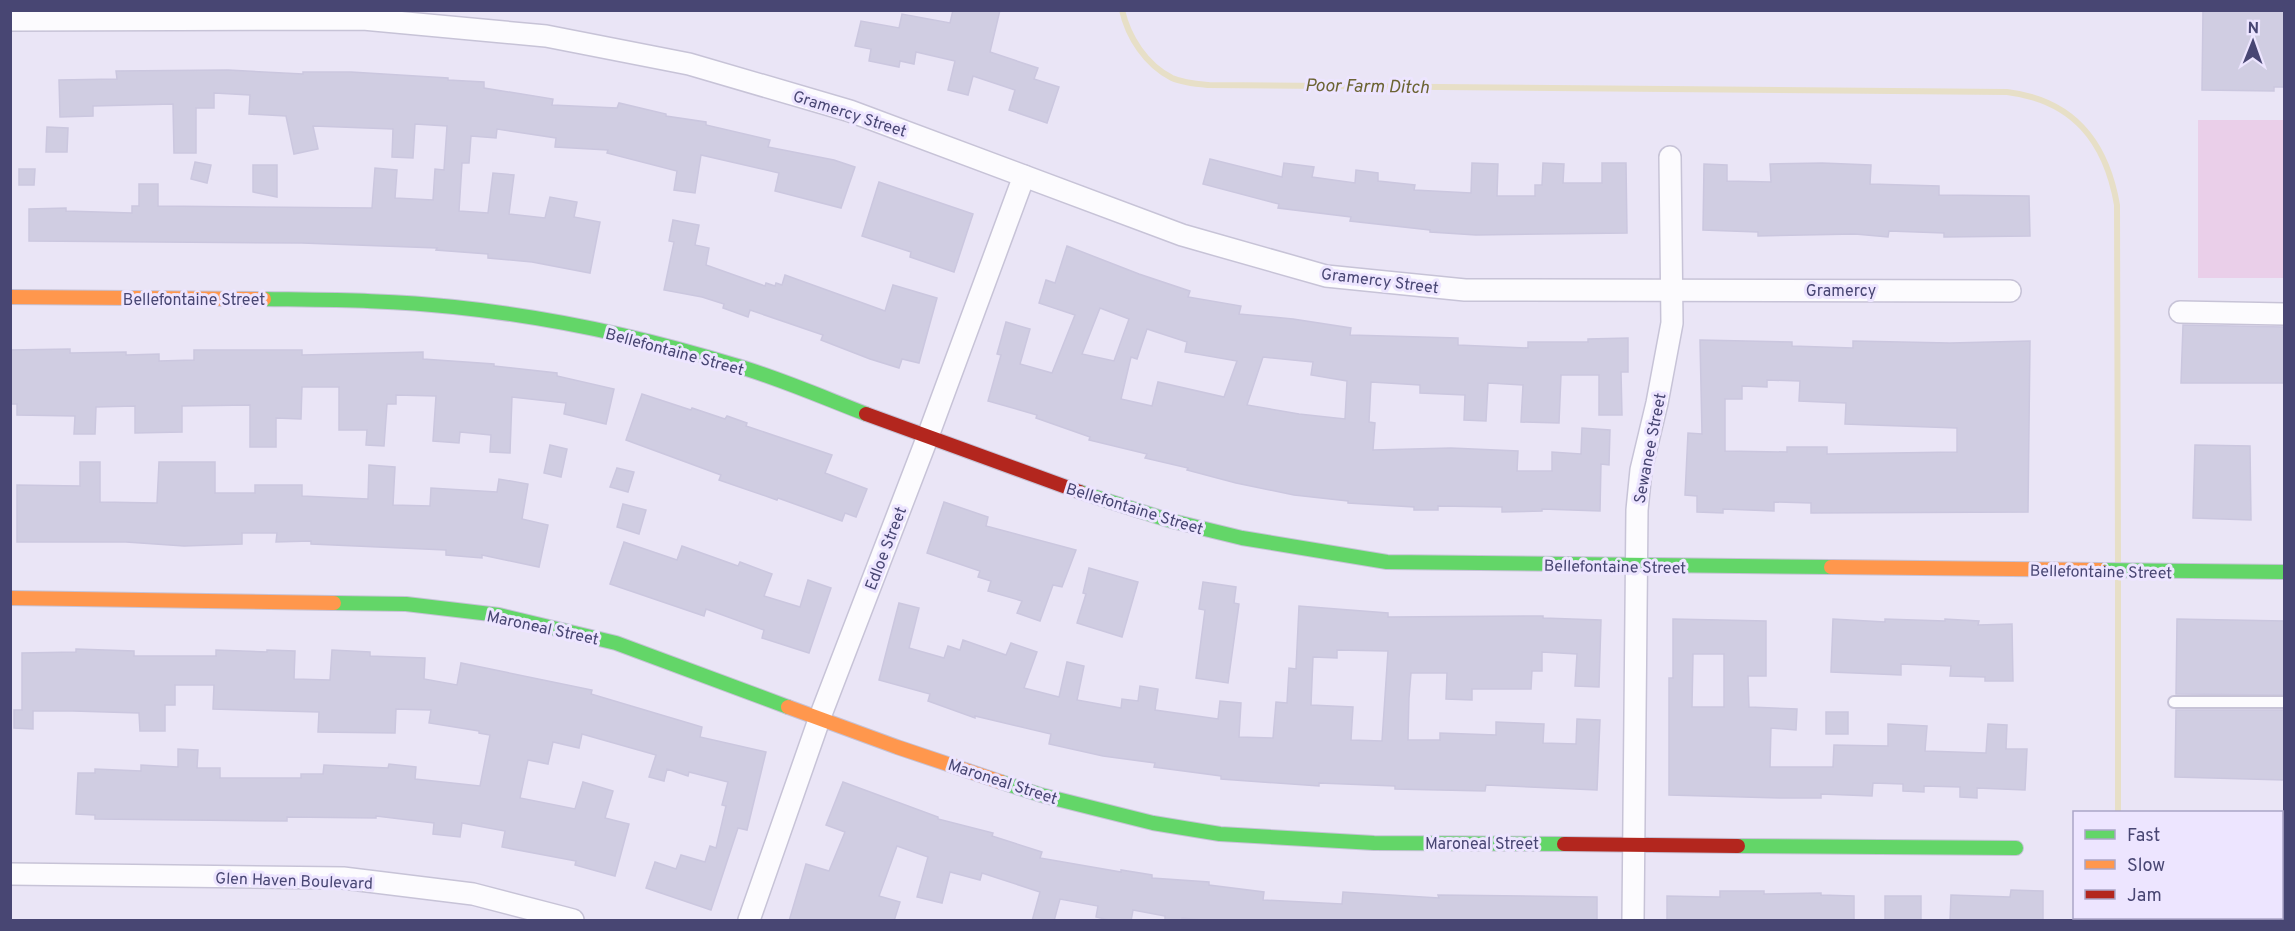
<svg xmlns="http://www.w3.org/2000/svg" width="2295" height="931" font-family="Overpass,sans-serif">
<style>
.green{fill:#eacfe9}
.lines{fill:none;stroke-linecap:round;stroke-linejoin:round}
.stream{stroke:#e7dfc7;stroke-width:6}
.building{fill:#d0cde2;stroke:#cbc7df;stroke-width:1.5;fill-rule:evenodd}
.lane-casing{stroke:#c7c3d7;stroke-width:14}
.street-casing{stroke:#c7c3d7;stroke-width:24}
.fast-casing{stroke:#c5c2d6;stroke-width:16}
.slow-casing{stroke:#c5c2d6;stroke-width:16}
.jam-casing{stroke:#c5c2d6;stroke-width:16}
.lane{stroke:#fcfbfe;stroke-width:10}
.street{stroke:#fcfbfe;stroke-width:21}
.fast{stroke:#63d668;stroke-width:14}
.slow{stroke:#ff974d;stroke-width:14}
.jam{stroke:#b3261e;stroke-width:14}
.labels{text-anchor:middle;stroke-width:6;stroke-linejoin:round;paint-order:stroke}
.street-label{font-size:16px;fill:#484673;stroke:#ede5ff}
.water-label{font-size:18px;font-style:italic;fill:#6c6434;stroke:#ede5ff}
</style>
<rect width="100%" height="100%" fill="#eae5f6"/>
<!-- green -->
<rect class="green" x="2198" y="120" width="86" height="158"/>
<g class="lines">
<!-- stream -->
<g class="stream">
<path d="M1122,10C1128,37 1146,65 1172,78C1183,83 1197,84 1209,85L2007,92C2073,100 2106,141 2117,205L2118,562"/>
<path d="M2118,578V812"/>
<path d="M2118,918V920"/>
</g>
</g>
<!-- building -->
<g class="building">
<path d="M953,10H1000L990,52L1038,68L1034,79L1059,87L1047,123L1009,110L1015,90L973,76L968,95L948,90L955,61L916,52L914,64L900,61L899,67L869,61L871,49L855,46L861,21L899,28L902,14L950,23Z"/>
<path d="M2203,10H2284V87H2274V91L2202,90Z"/>
<path d="M228,70L303,74V72H351L448,78V80L484,82V88L553,99L552,105L617,108L619,103L666,114V116L706,122V125L770,140L768,147L834,160L855,167L841,208L775,191L779,173L701,155L695,193L674,190L677,171L607,153L608,150L555,147L556,138L497,129L496,138L471,136L469,163H462L459,211L488,213L493,173L514,175L509,214L545,218L550,197L577,202L574,217L600,222L590,273L532,262L488,258V254L436,250L437,248L302,243L29,241V209L66,208V211L132,213V206H139V184H158V206L372,208L375,168L397,170L395,198L433,200L435,169L444,170L447,126L415,124L413,158L392,157L393,129L313,126L318,149L294,154L286,116L249,114L250,95L214,93V108H196V153H174L173,104L93,106V116L60,117L59,80L117,79L116,71Z"/>
<path d="M47,127L68,128L67,152H46Z"/>
<path d="M1210,159L1282,177L1284,163L1314,167L1312,177L1355,183L1356,170L1378,173V181L1415,185L1414,190L1471,193L1472,163L1498,164L1497,196H1535V185H1542L1543,163L1564,164L1563,183H1602V163H1626L1627,233L1476,235L1430,232V230L1350,221L1351,217L1278,208L1279,204L1203,184Z"/>
<path d="M195,162L211,165L207,183L191,179Z"/>
<path d="M1822,163L1871,165L1870,184L1939,186V195L2029,196L2030,236L1944,237V233L1889,231L1888,237L1855,234L1758,236V232L1703,230L1704,164L1727,165V181L1771,182L1770,164Z"/>
<path d="M253,165H277V197L253,192Z"/>
<path d="M19,169H35L34,185H19Z"/>
<path d="M879,182L973,214L954,272L910,257L911,252L862,236Z"/>
<path d="M673,220L699,225L695,245L709,248L706,265L765,286L766,283L775,286L776,283L782,285L785,275L885,311L893,285L937,298L919,363L902,359L899,368L870,359L821,340L823,335L750,310L748,317L723,308L724,304L702,297L664,290L674,242L669,241Z"/>
<path d="M1067,246L1139,274L1190,291L1188,297L1241,306L1239,314L1293,319L1351,328L1350,335L1458,338V345L1528,348V342H1588V339L1628,338V372H1621L1622,415H1599V375H1561L1559,423L1521,422L1523,385L1488,383L1486,421L1464,420L1465,395L1420,393V385L1371,382L1369,422L1375,423L1373,450L1451,448L1518,451L1517,471H1552V452L1581,454L1582,428L1610,430L1609,465L1601,464L1600,511L1542,509V511L1502,512V507L1438,506V510H1414V507L1348,503V501L1294,495L1236,483L1187,470L1188,468L1145,458L1147,454L1089,440L1090,437L1036,418L1037,415L988,401L1001,355L997,354L1006,322L1030,329L1020,364L1052,373L1075,315L1039,303L1046,280L1055,283ZM1100,308L1129,319L1114,361L1082,354ZM1147,329L1187,342L1185,352L1237,361L1224,397L1158,382L1152,406L1121,399L1131,357L1137,359ZM1263,357L1313,362L1311,375L1347,381L1345,419L1299,414L1247,405Z"/>
<path d="M2183,325L2284,327V383H2181Z"/>
<path d="M1700,340L1792,342V346L1853,348V341L1950,343L2030,341L2028,512L1811,513V503L1774,502V511L1723,509V513L1697,512V496L1685,495L1688,433L1702,434ZM1767,380L1800,381L1799,401L1846,403L1845,424L1957,428V452L1827,454V447H1787V452L1725,451V399H1742V386L1767,387Z"/>
<path d="M70,349V353L126,352V355L159,354V361L194,360V350H302V355L423,352V359L494,364V366L557,373V376L614,389L606,424L564,414L566,403L512,397L510,453L490,452L491,435L460,432L459,443L433,441L436,396L396,395V404H387L384,446L366,445L367,430H339V387H302L301,419L276,418V447H250V405L182,406V432L135,433V406L96,407L95,434H74L75,416L17,415V404H10V350Z"/>
<path d="M642,394L691,410L692,408L725,419L727,416L747,423L746,426L832,455L825,473L867,489L856,517L845,513L842,521L778,498L777,500L719,480L721,475L626,440Z"/>
<path d="M550,445L567,449L561,477L544,473Z"/>
<path d="M2195,445L2250,446L2251,520L2193,518Z"/>
<path d="M80,462H100V502L157,503L159,462H215V493H255V485H302V496L368,499L369,465L395,467L393,505L430,506L431,488L497,492L499,479L528,484L522,519L548,525L539,567L482,555V558L446,555V550L311,544V541L276,542L277,533H242V544L184,546L126,542H17V485L80,486Z"/>
<path d="M617,468L634,472L628,492L610,487Z"/>
<path d="M944,502L988,517L986,526L1076,550L1062,587L1053,585L1040,621L1017,613L1022,601L988,591L991,581L978,577L980,571L927,553Z"/>
<path d="M623,504L646,510L639,534L617,527Z"/>
<path d="M624,542L677,560L682,546L738,566L740,562L772,574L764,596L800,607L808,580L831,588L809,653L762,638L764,630L706,609L704,616L610,584Z"/>
<path d="M1089,568L1138,582L1122,637L1077,623L1086,594L1083,593Z"/>
<path d="M1203,582L1236,587L1234,603L1239,604L1228,683L1196,678L1205,610L1199,609Z"/>
<path d="M899,603L919,608L909,648L944,658L948,646L960,650L963,640L1006,655L1011,643L1037,652L1024,688L1059,697L1067,662L1084,666L1077,700L1121,708L1122,699L1138,701L1140,686L1158,689L1155,710L1218,719L1220,701L1241,703L1239,737L1273,738L1276,702L1287,703L1289,668L1296,669L1299,606L1388,613V617L1543,616V618L1601,620L1599,687L1575,686L1577,654L1542,652V671H1532L1531,689H1472V700L1446,699L1447,673H1411L1409,698L1408,740H1440V733L1496,735V722L1544,724L1543,743L1576,744L1577,719L1600,720L1597,790L1486,785L1485,791L1395,789V786L1319,783V786L1221,779V776L1154,767L1155,763L1103,756L1049,744L1051,734L975,716V718L928,701L930,694L879,680ZM1337,650L1388,651L1382,741L1351,740L1353,707L1311,705L1313,657L1337,658Z"/>
<path d="M1673,619L1766,621V676H1748L1749,707L1797,709L1796,730L1771,728L1770,767H1833L1834,745L1888,746V724L1927,726L1925,751L1986,753L1988,724L2007,725L2006,749H2027L2025,790L1977,788V798L1960,797V787L1924,786V792L1903,791V784L1873,783L1872,796L1821,794V798H1780L1669,795V678H1673ZM1693,654H1724V707H1692Z"/>
<path d="M1833,619L1885,622V619L1945,621V619L1979,621L1978,625L2012,624L2013,681H1985V677L1950,676L1951,666L1901,664V675L1831,672Z"/>
<path d="M2177,619L2284,621V695L2176,694Z"/>
<path d="M76,649L134,651V656H216V650L267,652V650L295,651L294,679L330,680L332,650L370,652V656L425,658L424,679L457,685L461,663L592,690L591,694L702,727L700,737L766,752L747,830L738,828L711,910L646,888L655,862L676,869L681,855L705,862L710,846L716,848L726,806L722,805L728,782L689,772L688,776L667,769L664,781L649,777L656,755L582,734L579,748L553,742L548,764L528,760L520,798L575,809L583,782L613,791L605,818L629,824L615,876L575,865L576,861L502,847L505,831L462,823L460,837L433,834L434,823L376,816V818L287,817V821L95,819V815L76,814L78,773H95V769L141,771V765L178,767V749L198,750L197,768H220V778H301V774H323L324,765L388,768L389,764L416,767L415,779L480,786L490,735L479,733V731L429,723L431,710L396,709L395,733L318,732L319,712L213,709L214,685H175V705H165V731H140L139,713L73,711H33V729L14,728V710H22V653L76,652Z"/>
<path d="M2284,710V780L2175,777L2176,710Z"/>
<rect x="1826" y="712" width="22" height="22"/>
<path d="M843,782L938,817V819L993,833L992,836L1042,852L1040,858L1121,872V870L1152,875V878L1209,882V885L1264,892L1263,900L1342,904L1343,892L1439,898L1438,895L1597,897V921H1213L1182,918L1181,921H1165V916L1133,910L1131,921H1113L1096,917L1098,906L1060,899L1054,921H1032L1040,892L982,873L980,880L950,872L942,903L917,897L928,857L897,846L879,896L900,902L894,921H789L806,864L829,871L845,832L826,825Z"/>
<path d="M2011,890L2043,891V921H1950L1951,895L2010,897Z"/>
<path d="M1720,891H1764V894L1821,893V895L1854,896V921H1667V896L1720,897Z"/>
<rect x="1885" y="896" width="36" height="25"/>
</g>
<g class="lines">
<!-- lane casing -->
<g class="lane-casing">
<path id="lane" d="M2174,702H2284"/>
</g>
<!-- street casing -->
<g class="street-casing">
<g id="street">
<path d="M10,20L363,19L546,36L689,64L850,111L1182,235L1326,276L1465,290L2010,291"/>
<path d="M2180,312L2284,314"/>
<path d="M2282,828H2284"/>
<path d="M10,874L343,878L473,894L573,920"/>
<path d="M749,920L820,717L928,436L1024,176"/>
<path d="M1633,920L1637,510L1641,470L1657,403L1672,323L1670,157"/>
</g>
</g>
<!-- fast casing -->
<g class="fast-casing">
<g id="fast">
<path d="M264,299C327,300 391,300 454,307C549,317 643,337 734,365C779,378 822,397 866,414"/>
<path d="M1080,492L1168,520L1242,538L1387,562L1831,567"/>
<path d="M2100,570L2284,572"/>
<path d="M334,603L406,604L499,615L616,643L788,707"/>
<path d="M1001,782L1041,795L1153,823L1220,834L1374,843L1564,844"/>
<path d="M1738,846L2016,848"/>
</g>
</g>
<!-- slow casing -->
<g class="slow-casing">
<g id="slow">
<path d="M10,297L264,299"/>
<path d="M1831,567L2100,570"/>
<path d="M10,598L334,603"/>
<path d="M788,707L897,747L1001,782"/>
</g>
</g>
<!-- jam casing -->
<g class="jam-casing">
<g id="jam">
<path d="M866,414L1080,492"/>
<path d="M1564,844L1738,846"/>
</g>
</g>
<!-- lane -->
<use href="#lane" class="lane"/>
<!-- street -->
<use href="#street" class="street"/>
<!-- fast -->
<use href="#fast" class="fast"/>
<!-- slow -->
<use href="#slow" class="slow"/>
<!-- jam -->
<use href="#jam" class="jam"/>
</g>
<g class="labels">
<!-- street labels -->
<g class="street-label">
<text transform="translate(850 113) rotate(18)" y="6">Gramercy Street</text>
<text transform="translate(1380 280) rotate(7)" y="6">Gramercy Street</text>
<text x="1841" y="296">Gramercy</text>
<text x="194" y="305">Bellefontaine Street</text>
<text transform="translate(675 351) rotate(15)" y="6">Bellefontaine Street</text>
<text transform="translate(1649 448) rotate(-79)" y="6">Sewanee Street</text>
<text transform="translate(1135 508) rotate(17)" y="6">Bellefontaine Street</text>
<text transform="translate(885 548) rotate(-69)" y="6">Edloe Street</text>
<text transform="translate(1615 566) rotate(1)" y="6">Bellefontaine Street</text>
<text transform="translate(2101 571) rotate(1)" y="6">Bellefontaine Street</text>
<text transform="translate(543 627) rotate(12)" y="6">Maroneal Street</text>
<text transform="translate(1003 781) rotate(18)" y="6">Maroneal Street</text>
<text x="1482" y="849">Maroneal Street</text>
<text transform="translate(294 880) rotate(2)" y="6">Glen Haven Boulevard</text>
</g>
<!-- water labels -->
<g class="water-label">
<text transform="translate(1367 86) rotate(1)" y="6">Poor Farm Ditch</text>
</g>
</g>
<!-- border -->
<rect width="2295" height="931" fill="none" stroke="#484673" stroke-width="24"/>
<!-- legend -->
<rect x="2073" y="811" width="210" height="108" fill="#ede5ff" stroke="#aba5c7" stroke-width="1.5"/>
<rect x="2085" y="830" width="30" height="9" fill="#63d668" stroke="#aba5c7" stroke-width="1.5"/>
<text x="2127" y="841" font-size="18" fill="#484673">Fast</text>
<rect x="2085" y="860" width="30" height="9" fill="#ff974d" stroke="#aba5c7" stroke-width="1.5"/>
<text x="2127" y="871" font-size="18" fill="#484673">Slow</text>
<rect x="2085" y="890" width="30" height="9" fill="#b3261e" stroke="#aba5c7" stroke-width="1.5"/>
<text x="2127" y="901" font-size="18" fill="#484673">Jam</text>
<!-- north arrow -->
<g transform="translate(2253 42) rotate(1)" stroke="#ede5ff" stroke-width="4.5" paint-order="stroke">
<path d="M0-4.5L10 22L0 15L-10 22Z" fill="#484673"/>
<text y="-9" font-size="16" font-weight="bold" text-anchor="middle" fill="#484673">N</text>
</g>
</svg>
